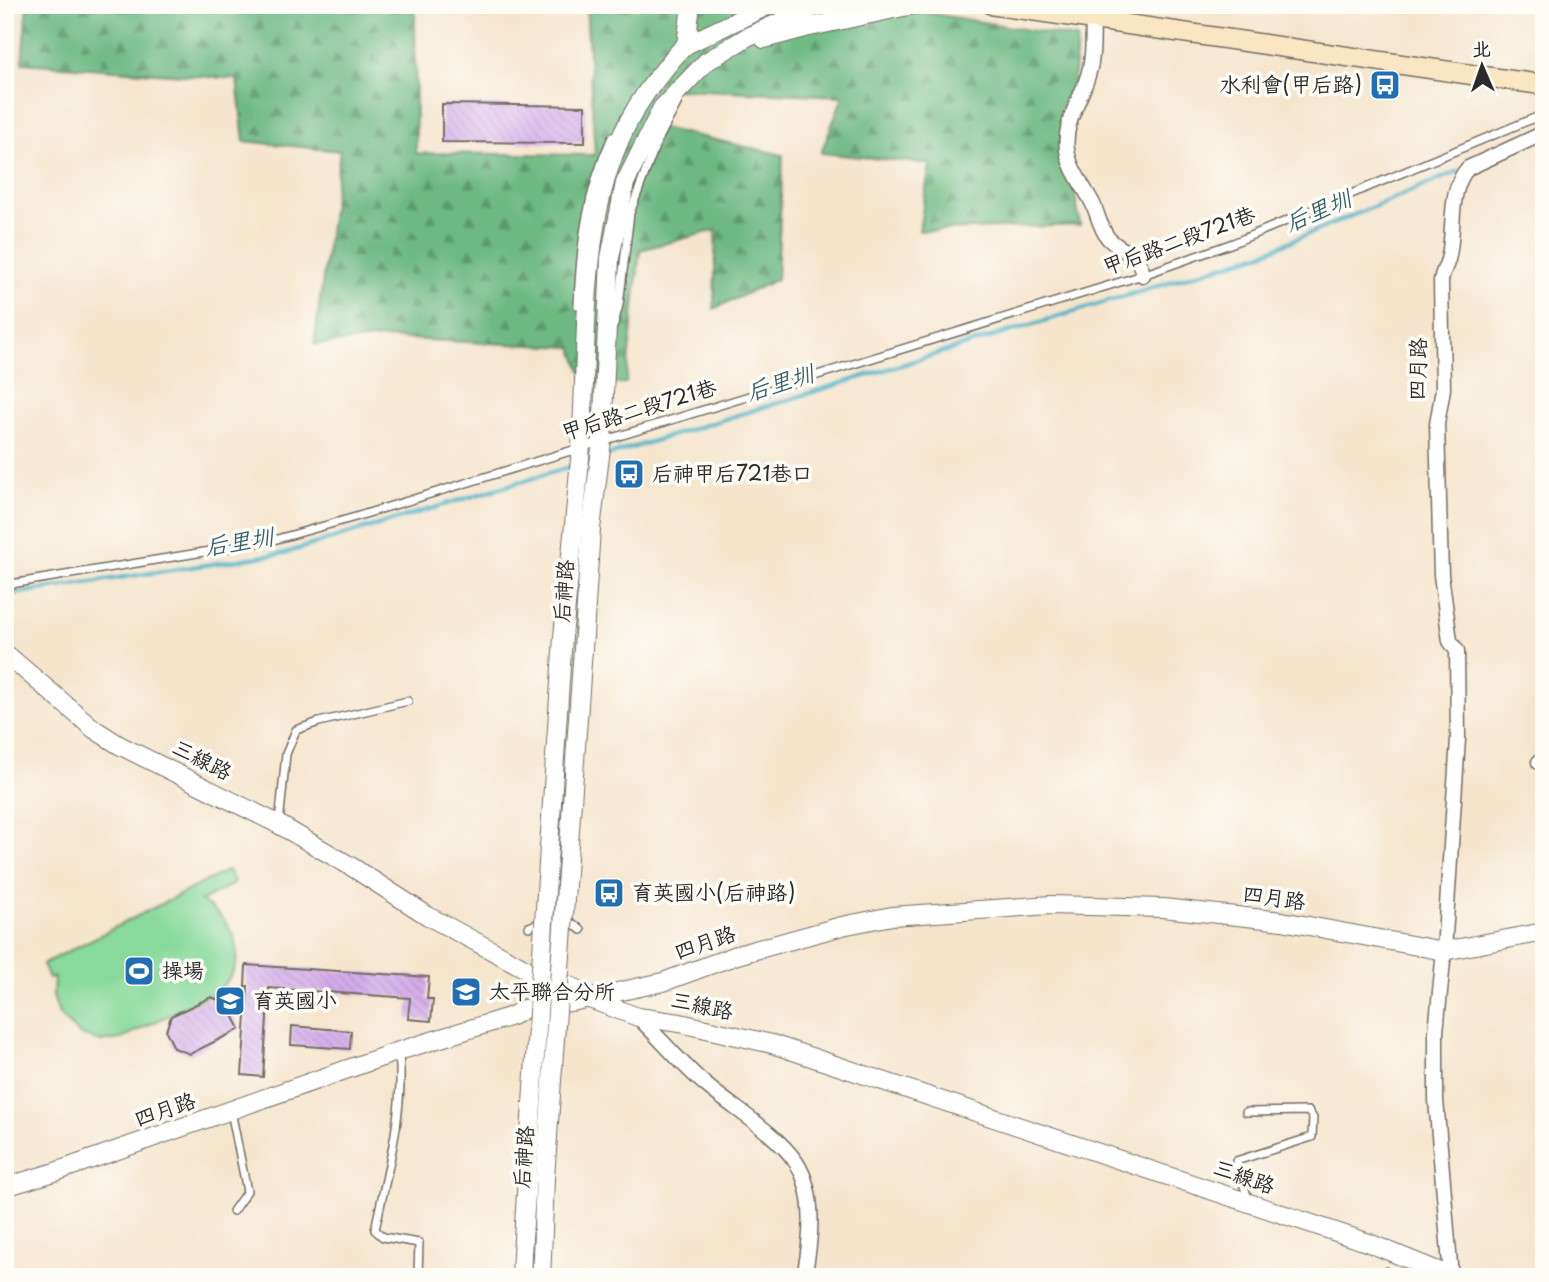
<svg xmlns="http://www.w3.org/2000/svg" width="1549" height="1282" font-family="'Playpen Sans','LXGW WenKai TC',sans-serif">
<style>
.forest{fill:url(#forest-firs);stroke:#4c7256;stroke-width:2}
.park{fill:#88d99a;stroke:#5a8262;stroke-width:2}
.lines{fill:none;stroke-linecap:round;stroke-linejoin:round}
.stream{stroke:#46b0c5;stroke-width:4.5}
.building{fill:url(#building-back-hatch)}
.service-casing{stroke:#726c63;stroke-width:10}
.minor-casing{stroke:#726c63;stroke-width:17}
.tertiary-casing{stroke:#726c63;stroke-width:20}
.secondary-casing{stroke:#726c63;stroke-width:22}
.path{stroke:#726c63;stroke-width:2.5;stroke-dasharray:5 5;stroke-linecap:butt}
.service{stroke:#fff;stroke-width:7}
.minor{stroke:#fff;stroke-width:14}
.tertiary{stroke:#fff;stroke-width:18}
.secondary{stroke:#fbe6c4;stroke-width:19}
.tertiary-bridge-casing{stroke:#726c63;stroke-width:20;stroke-linecap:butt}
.tertiary-bridge{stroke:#fff;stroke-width:18}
.labels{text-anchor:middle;stroke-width:7;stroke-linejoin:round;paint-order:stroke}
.poi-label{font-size:21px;fill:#2b2b2b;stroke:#fdfcf7;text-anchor:start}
.street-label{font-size:21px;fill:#2b2b2b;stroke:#fdfcf7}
.water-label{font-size:23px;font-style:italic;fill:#366069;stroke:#fdfcf7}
</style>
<defs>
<pattern id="forest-firs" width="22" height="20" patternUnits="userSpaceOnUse" patternTransform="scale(1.75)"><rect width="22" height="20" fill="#6eb982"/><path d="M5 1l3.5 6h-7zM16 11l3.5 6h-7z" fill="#5b976b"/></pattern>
<pattern id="building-back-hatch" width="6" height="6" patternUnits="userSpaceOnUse" patternTransform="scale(1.75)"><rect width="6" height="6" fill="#d4abeb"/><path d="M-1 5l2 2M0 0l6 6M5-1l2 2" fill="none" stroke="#b693ca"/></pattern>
</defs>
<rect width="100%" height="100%" fill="#fdfcf7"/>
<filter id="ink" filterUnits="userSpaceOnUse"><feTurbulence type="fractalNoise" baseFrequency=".0143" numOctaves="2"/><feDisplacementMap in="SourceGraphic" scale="14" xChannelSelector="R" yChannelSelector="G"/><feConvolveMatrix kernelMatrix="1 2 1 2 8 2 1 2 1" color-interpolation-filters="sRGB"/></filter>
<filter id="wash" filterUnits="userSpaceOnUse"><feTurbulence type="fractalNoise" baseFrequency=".00686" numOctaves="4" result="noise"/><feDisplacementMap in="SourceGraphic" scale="28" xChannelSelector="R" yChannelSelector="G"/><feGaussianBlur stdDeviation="1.57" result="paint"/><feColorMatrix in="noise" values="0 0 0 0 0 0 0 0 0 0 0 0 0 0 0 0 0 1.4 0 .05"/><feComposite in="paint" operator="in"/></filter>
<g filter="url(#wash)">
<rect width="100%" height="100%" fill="#f5e5cc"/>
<!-- forest -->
<path class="forest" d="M27,5H402L415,12L416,153L595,155L586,5H868L898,8L1077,38L1068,152L1080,225L919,231L930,164L821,153L843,96L657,88L648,125L783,155L777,279L714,309L716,230L640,250L626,383L586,384L572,347L384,338L314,345L340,151L244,141L237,79L22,63Z"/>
<!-- park -->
<path class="park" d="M228,870L235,883L201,901C238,923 253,964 214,993L120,1039L101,1042L79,1034L65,1021L59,1014L53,996L54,977L49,979L43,964Z"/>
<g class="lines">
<!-- stream -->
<g class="stream">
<path d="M605,456L1258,255L1459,171"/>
<path d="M5,595L285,553L576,465"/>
</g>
</g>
<g id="blocks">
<!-- building -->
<g class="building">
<path d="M442,104L585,106V143L442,142Z"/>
<path d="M246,965L429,977L427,999H433L431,1021L408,1019L410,998L269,988L263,1077L242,1075L248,986H245Z"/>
<path d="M211,997L227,1003L240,1029L190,1054L174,1048L166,1031L171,1016Z"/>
<path d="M292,1026L351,1031L350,1049L291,1045Z"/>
</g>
</g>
</g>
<g filter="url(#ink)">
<use href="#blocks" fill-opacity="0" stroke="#726c63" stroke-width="2"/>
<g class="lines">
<!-- service casing -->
<g class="service-casing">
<g id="service">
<path d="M578,306C580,246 587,191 612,137"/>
<path d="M614,324L619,305L630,213L656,144L678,102"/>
<path d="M5,585L270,541L352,518L1143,275L1233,243L1544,114"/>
<path d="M279,824L286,754L296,730L319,722L408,701"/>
<path d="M529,927C552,918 561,912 581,930"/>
<path d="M399,1052C405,1111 387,1172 375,1230L383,1237L419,1243L418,1275"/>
<path d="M231,1111L247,1191L233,1211"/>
<path d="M1246,1112L1308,1111L1313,1118L1312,1137L1236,1161L1249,1202"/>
</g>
</g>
<!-- minor casing -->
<g class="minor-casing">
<g id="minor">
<path d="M1093,20C1092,35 1094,53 1090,68C1084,97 1063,119 1067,150C1070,170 1084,186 1093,204C1098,215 1100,228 1108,238C1123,254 1139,251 1143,275"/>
<path d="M1539,762L1544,763"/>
<path d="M638,1017C661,1039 681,1064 706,1085C734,1109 775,1132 796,1162C817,1194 811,1241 804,1277"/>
<path d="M1451,1277L1436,1100V1032L1444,951L1458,739L1457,651L1450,641L1441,575L1437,424L1443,389L1441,281C1442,271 1448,264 1449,255C1455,227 1448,189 1468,168L1544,133"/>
</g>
</g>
<!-- tertiary casing -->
<g class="tertiary-casing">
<g id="tertiary">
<path d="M764,39L805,28L913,5"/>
<path d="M686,45L690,13L687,5"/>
<path d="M584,635L591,529L602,440L610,258L625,183L662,108L706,62L747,37L819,5"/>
<path d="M563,637C569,573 576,509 581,446C590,322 574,178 658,77C668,65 675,54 686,45L769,5"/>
<path d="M5,653L94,729L119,745L278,824L352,867L428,916L528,970L577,989L587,998L638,1017L680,1023L772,1044L1369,1243L1453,1277"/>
<path d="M5,1187L55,1172L399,1051L512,1016L524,1009L576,1001L663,982L737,955L842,926L892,916L1051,905L1163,908L1282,921L1444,951L1544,932"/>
<path d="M521,1277L522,1254"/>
<path d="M541,1277L542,1256"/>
</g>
</g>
<!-- secondary casing -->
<g class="secondary-casing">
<path id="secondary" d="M993,5L1544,85"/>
</g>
<!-- path -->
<path class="path" d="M1354,1277L1388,1267"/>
<!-- service -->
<use href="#service" class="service"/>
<!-- minor -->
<use href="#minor" class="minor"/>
<!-- tertiary -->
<use href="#tertiary" class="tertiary"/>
<!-- secondary -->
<use href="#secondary" class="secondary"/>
<!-- tertiary-bridge casing -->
<g class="tertiary-bridge-casing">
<g id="tertiary-bridge">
<path d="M522,1254L563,637"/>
<path d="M542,1256L545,1178L584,635"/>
</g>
</g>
<!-- tertiary-bridge -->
<use href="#tertiary-bridge" class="tertiary-bridge"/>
</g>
</g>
<!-- icons -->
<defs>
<g id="bus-square" transform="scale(1.575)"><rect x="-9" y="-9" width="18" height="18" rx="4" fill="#1f6fb2" stroke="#fdfcf7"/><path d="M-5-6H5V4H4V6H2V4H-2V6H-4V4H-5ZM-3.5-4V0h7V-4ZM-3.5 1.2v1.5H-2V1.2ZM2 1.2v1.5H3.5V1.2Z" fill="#fff"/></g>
<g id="stadium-square" transform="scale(1.575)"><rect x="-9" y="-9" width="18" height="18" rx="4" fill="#1f6fb2" stroke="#fdfcf7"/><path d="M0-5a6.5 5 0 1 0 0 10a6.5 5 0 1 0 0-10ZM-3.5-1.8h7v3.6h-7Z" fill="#fff"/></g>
<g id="school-square" transform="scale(1.575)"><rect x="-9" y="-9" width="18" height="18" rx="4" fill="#1f6fb2" stroke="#fdfcf7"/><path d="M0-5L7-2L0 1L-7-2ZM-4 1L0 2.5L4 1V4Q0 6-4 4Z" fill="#fff"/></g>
</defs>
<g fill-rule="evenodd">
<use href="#bus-square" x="1385" y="85"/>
<use href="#bus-square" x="629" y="474"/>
<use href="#bus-square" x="609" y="893"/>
<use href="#stadium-square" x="139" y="971"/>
<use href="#school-square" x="466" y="992"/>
<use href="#school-square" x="230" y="1001"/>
</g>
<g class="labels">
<!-- poi labels -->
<g class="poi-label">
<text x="1362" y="92" text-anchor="end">水利會(甲后路)</text>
<text x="652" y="481">后神甲后721巷口</text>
<text x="632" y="900">育英國小(后神路)</text>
<text x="162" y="978">操場</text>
<text x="489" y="999">太平聯合分所</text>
<text x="253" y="1008">育英國小</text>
</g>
<!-- street labels -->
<g class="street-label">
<text transform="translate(1179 241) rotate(-20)" y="7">甲后路二段721巷</text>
<text transform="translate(1418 369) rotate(-88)" y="7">四月路</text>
<text transform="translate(639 410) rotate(-17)" y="7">甲后路二段721巷</text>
<text transform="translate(564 591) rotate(-86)" y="7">后神路</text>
<text transform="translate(202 760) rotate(27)" y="7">三線路</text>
<text transform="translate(1274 898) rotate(8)" y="7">四月路</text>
<text transform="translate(705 943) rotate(-19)" y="7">四月路</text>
<text transform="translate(702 1006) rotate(12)" y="7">三線路</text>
<text transform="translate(165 1110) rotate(-19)" y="7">四月路</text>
<text transform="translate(524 1157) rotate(-86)" y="7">后神路</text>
<text transform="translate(1244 1177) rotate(19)" y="7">三線路</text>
</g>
<!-- water labels -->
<g class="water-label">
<text transform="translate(1318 211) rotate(-23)" y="8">后里圳</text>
<text transform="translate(780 383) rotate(-17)" y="8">后里圳</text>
<text transform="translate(239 542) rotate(-9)" y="8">后里圳</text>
</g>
</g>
<!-- margin -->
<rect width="1549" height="1282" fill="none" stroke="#fdfcf7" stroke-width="28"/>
<!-- north arrow -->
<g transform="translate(1482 66) rotate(358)" stroke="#fdfcf7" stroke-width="5" paint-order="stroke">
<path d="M0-5L12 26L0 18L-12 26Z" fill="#2b2b2b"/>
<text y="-10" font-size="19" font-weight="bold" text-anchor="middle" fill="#2b2b2b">北</text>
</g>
</svg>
